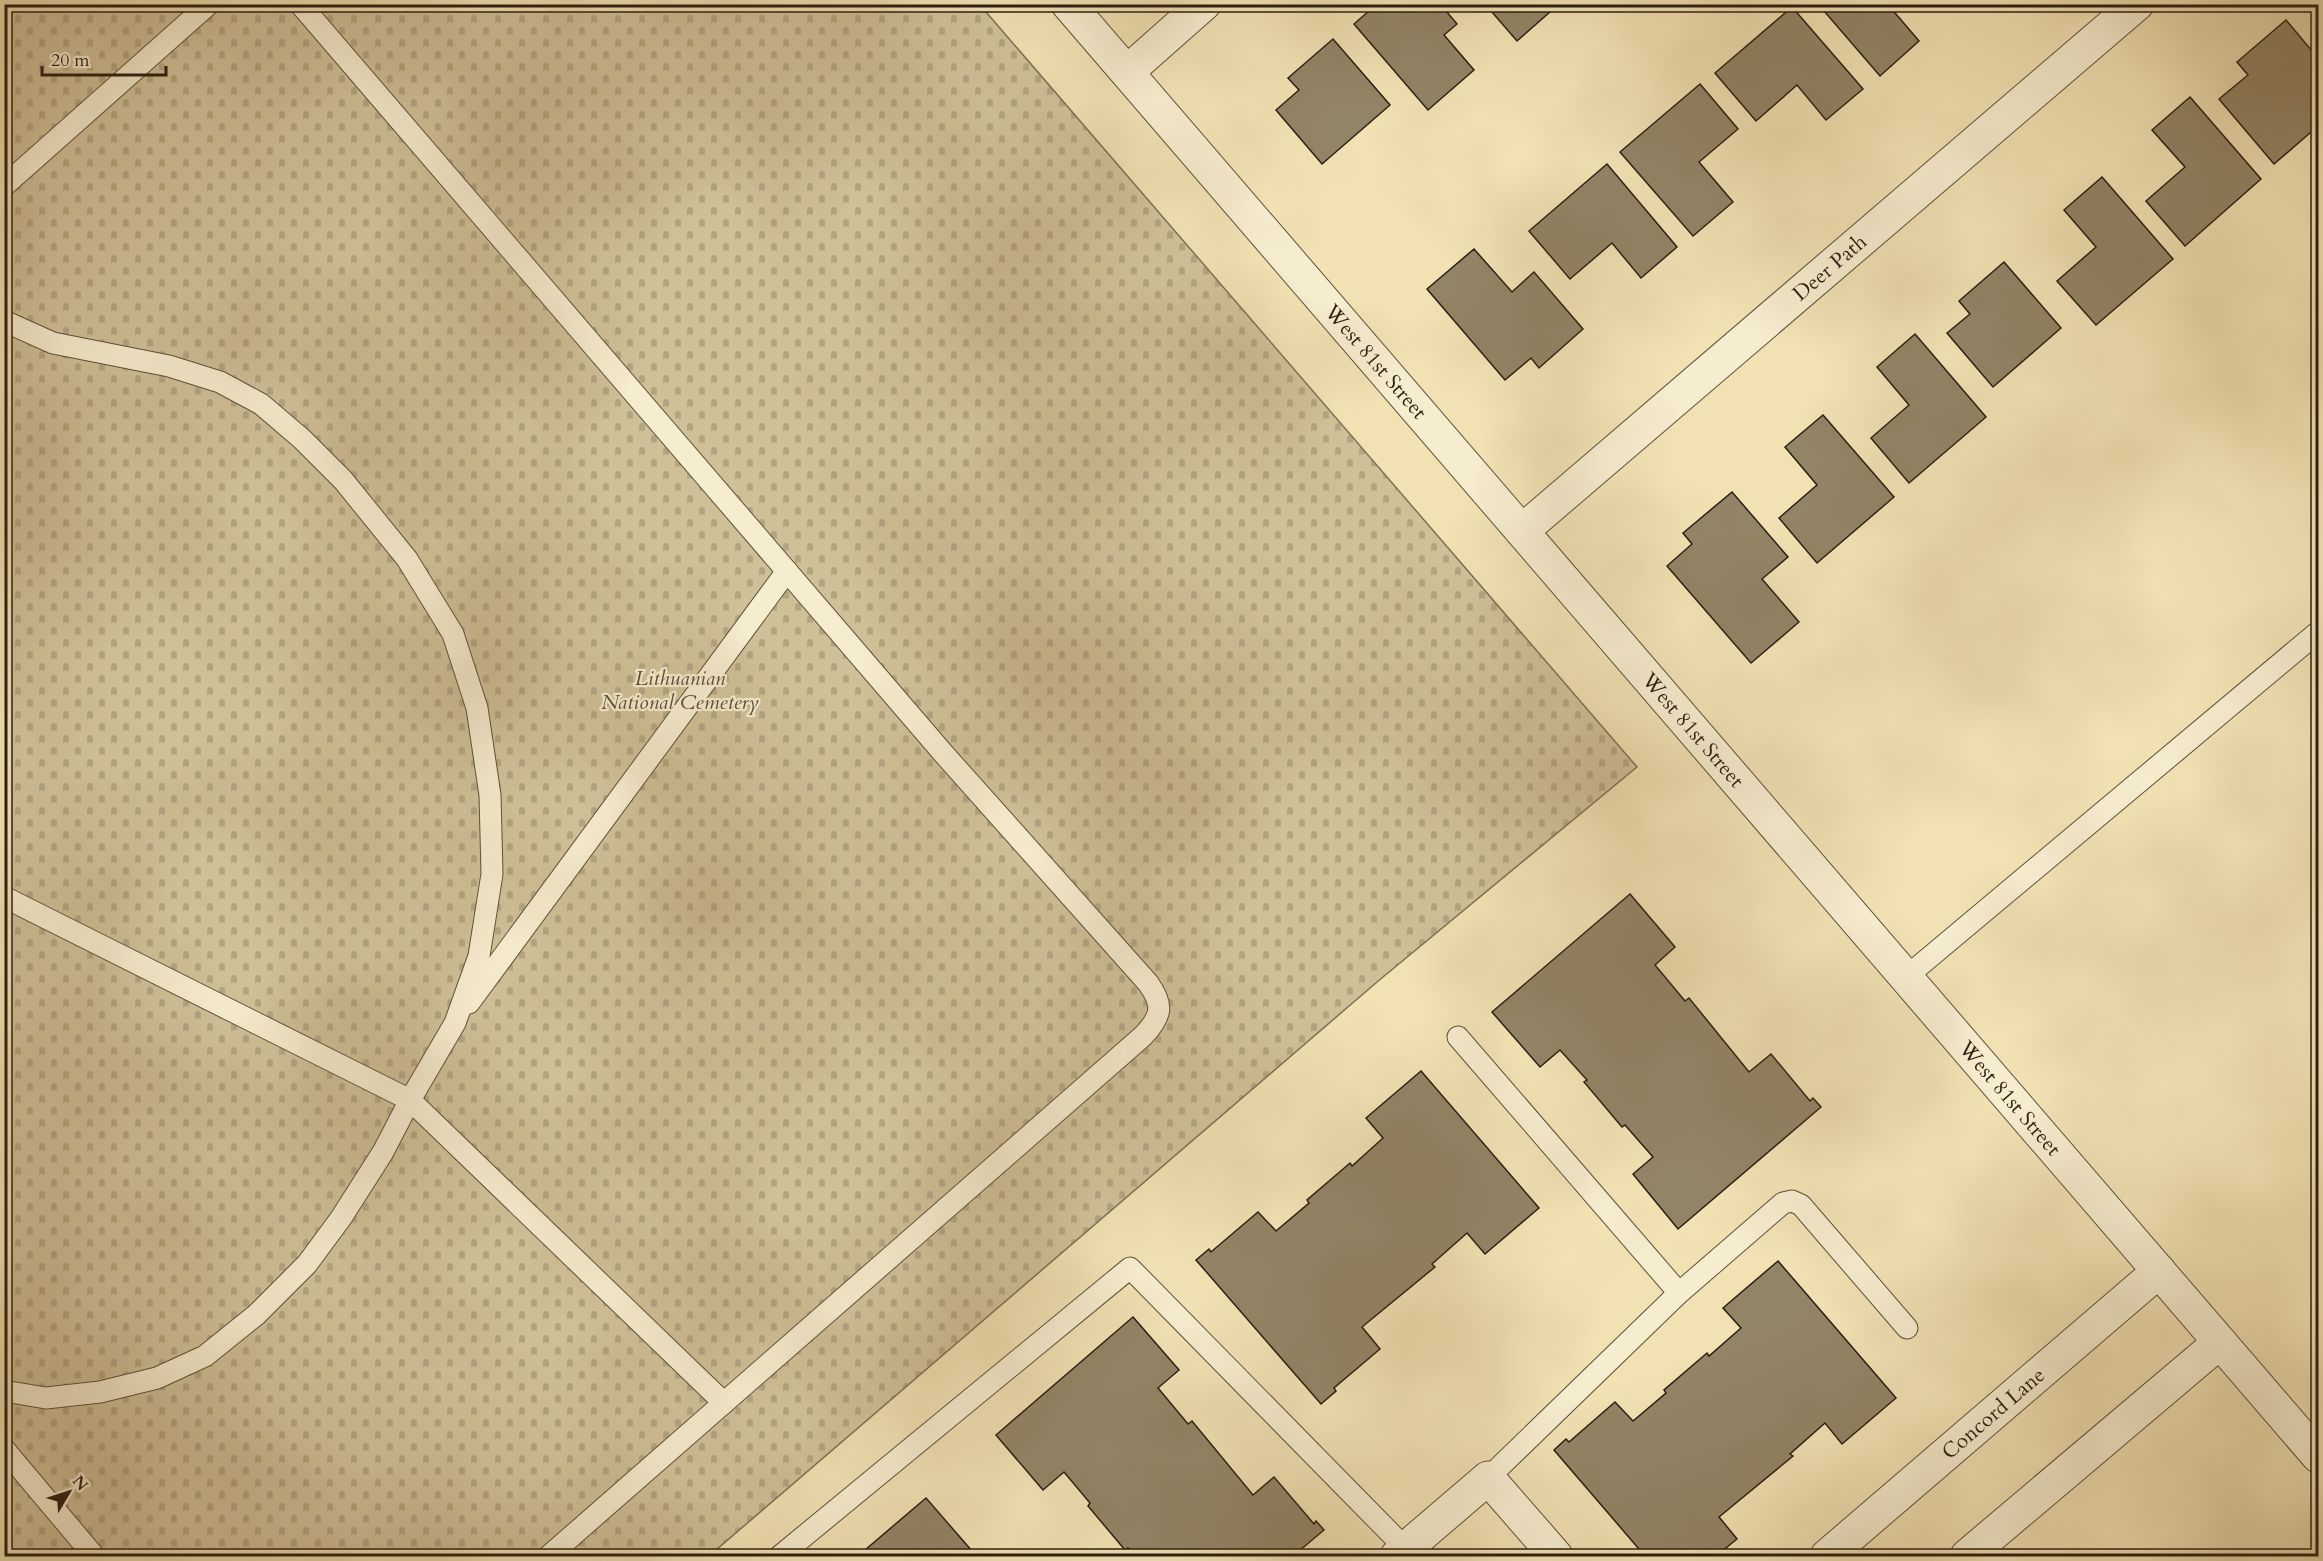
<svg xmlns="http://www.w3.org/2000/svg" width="2323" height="1561" font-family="Cardo,serif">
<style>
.cemetery{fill:url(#cemetery-stones);stroke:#7e7055;stroke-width:1.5}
.building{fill:#928466;stroke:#2c1f12;stroke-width:1.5}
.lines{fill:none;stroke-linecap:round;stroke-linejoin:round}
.service-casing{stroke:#5d503a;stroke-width:23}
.minor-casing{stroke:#5d503a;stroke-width:35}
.service{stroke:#f6ecce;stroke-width:21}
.minor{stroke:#f6ecce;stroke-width:33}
.labels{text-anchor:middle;stroke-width:4.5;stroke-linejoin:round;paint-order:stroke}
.street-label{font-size:21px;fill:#2c1f12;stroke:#f6ecce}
.park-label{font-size:21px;font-style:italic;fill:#5d4f3a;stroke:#f6ecce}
</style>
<defs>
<pattern id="cemetery-stones" width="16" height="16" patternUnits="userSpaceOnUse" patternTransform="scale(1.5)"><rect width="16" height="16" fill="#d0c098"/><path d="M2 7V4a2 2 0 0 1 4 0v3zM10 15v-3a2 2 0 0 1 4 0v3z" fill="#b3a582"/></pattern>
</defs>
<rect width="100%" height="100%" fill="#f1e1b3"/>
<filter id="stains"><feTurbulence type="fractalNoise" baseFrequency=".00333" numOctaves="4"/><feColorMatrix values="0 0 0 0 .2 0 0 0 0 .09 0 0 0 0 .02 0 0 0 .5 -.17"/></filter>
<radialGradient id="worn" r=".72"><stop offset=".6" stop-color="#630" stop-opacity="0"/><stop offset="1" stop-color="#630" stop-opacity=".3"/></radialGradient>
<!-- cemetery -->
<path class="cemetery" d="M5,5H980L1637,767L1377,982L709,1556H5Z"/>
<!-- building -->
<g class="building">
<path d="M1369,4H1440L1457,24L1444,35L1474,70L1428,110L1354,24L1370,10L1367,6Z"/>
<path d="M1485,4H1559L1517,41Z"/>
<path d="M1818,4H1893L1890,7L1919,41L1880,76Z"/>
<path d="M1792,7L1863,89L1826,120L1797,85L1756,121L1715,73Z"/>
<path d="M2286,20L2318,58V126L2274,164L2219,99L2248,75L2237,62Z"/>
<path d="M1333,39L1390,105L1322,164L1276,110L1299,90L1288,78Z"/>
<path d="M1700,84L1738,129L1699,162L1733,202L1693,236L1620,152Z"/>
<path d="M2190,97L2261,179L2185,246L2146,201L2185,167L2152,130Z"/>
<path d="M1607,164L1677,247L1641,278L1612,243L1570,279L1529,231Z"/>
<path d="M2102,177L2173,259L2096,325L2057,281L2096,247L2064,210Z"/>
<path d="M1474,249L1512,292L1534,272L1583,329L1539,368L1531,358L1505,380L1427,289Z"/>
<path d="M2004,262L2061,328L1993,387L1947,333L1970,314L1959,301Z"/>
<path d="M1915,334L1986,417L1909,483L1871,438L1909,405L1877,367Z"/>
<path d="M1823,415L1894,497L1817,563L1779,518L1817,485L1785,447Z"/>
<path d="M1732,492L1788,557L1762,579L1799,622L1751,663L1667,566L1692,544L1683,533Z"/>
<path d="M1630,894L1675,947L1655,965L1685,1001L1689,998L1749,1072L1771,1054L1810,1101L1813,1098L1821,1107L1678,1229L1633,1174L1653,1157L1625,1125L1622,1127L1584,1082L1587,1080L1560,1050L1540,1067L1492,1012Z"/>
<path d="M1421,1071L1539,1208L1485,1254L1467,1233L1432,1264L1435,1267L1362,1327L1380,1349L1334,1388L1336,1391L1321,1404L1196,1260L1209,1249L1211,1252L1258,1212L1276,1231L1309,1203L1307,1200L1350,1163L1352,1166L1383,1138L1366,1118Z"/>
<path d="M1778,1261L1896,1398L1842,1444L1825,1423L1790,1454L1793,1456L1719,1517L1737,1539L1716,1556H1645L1554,1450L1566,1439L1569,1442L1615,1402L1633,1421L1666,1393L1664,1390L1707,1353L1709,1356L1741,1328L1723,1308Z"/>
<path d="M1133,1317L1179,1370L1158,1388L1188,1424L1192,1421L1253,1495L1274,1477L1314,1524L1316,1521L1324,1530L1293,1556H1136L1128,1548L1125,1550L1088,1506L1090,1503L1064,1472L1043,1490L996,1435Z"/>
<path d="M926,1498L972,1551L966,1556H858Z"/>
</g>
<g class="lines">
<!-- service casing -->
<g class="service-casing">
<g id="service">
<path d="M300,4L943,753L1148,983C1164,1005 1162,1016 1143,1036L549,1556"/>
<path d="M4,186L209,4"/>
<path d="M4,321L53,343L169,366L220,382L261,404L302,439L343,480L407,559L453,634L477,708L490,795L492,874L479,956L455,1023L410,1100L383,1152L341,1218L307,1264L256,1315L205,1356L157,1378L100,1392L46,1398L4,1391"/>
<path d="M4,897L410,1100L724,1403"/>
<path d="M1906,977L2318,632"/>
<path d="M469,1003L787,571"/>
<path d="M1458,1037L1679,1293"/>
<path d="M4,1449L94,1556"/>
<path d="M1488,1478L1679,1293L1783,1203L1792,1201L1801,1205L1907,1328"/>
<path d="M780,1556L1130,1268L1406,1549"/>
</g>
</g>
<!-- minor casing -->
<g class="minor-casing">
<g id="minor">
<path id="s1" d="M1068,4L2318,1456"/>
<path d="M1127,72L1204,4"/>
<path id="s2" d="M1522,531L2137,4"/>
<path d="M1397,1556L1488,1478L1556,1556"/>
<path id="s3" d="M1827,1556L2159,1271"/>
<path d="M1967,1556L2220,1342"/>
</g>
</g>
<!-- service -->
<use href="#service" class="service"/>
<!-- minor -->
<use href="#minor" class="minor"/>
</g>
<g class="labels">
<!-- street labels -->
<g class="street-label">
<text dy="7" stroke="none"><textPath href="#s2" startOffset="405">Deer Path</textPath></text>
<text dy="7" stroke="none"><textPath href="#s1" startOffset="472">West 81st Street</textPath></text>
<text dy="7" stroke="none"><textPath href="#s1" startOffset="958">West 81st Street</textPath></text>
<text dy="7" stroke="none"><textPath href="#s1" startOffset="1444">West 81st Street</textPath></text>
<text dy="7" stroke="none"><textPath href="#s3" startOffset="219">Concord Lane</textPath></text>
</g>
<!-- park labels -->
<g class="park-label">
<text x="680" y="685">Lithuanian<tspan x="680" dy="24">National Cemetery</tspan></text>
</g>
</g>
<!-- margin -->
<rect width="2323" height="1561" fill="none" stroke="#f1e1b3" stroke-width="24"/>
<rect x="6" y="6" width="2311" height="1549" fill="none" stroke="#2c1f12" stroke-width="3"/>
<rect x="12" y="12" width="2299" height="1537" fill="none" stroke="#2c1f12" stroke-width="1.5"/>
<!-- north arrow -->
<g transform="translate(69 1492) rotate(51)" stroke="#f6ecce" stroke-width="4.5" paint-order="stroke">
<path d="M0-4.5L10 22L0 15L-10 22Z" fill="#2c1f12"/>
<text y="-9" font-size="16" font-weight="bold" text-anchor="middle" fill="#2c1f12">N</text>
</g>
<!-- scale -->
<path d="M42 66v9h124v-9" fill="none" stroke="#2c1f12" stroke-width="3"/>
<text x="51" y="66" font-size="18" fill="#2c1f12" stroke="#f6ecce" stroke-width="4.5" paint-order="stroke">20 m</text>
<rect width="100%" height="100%" filter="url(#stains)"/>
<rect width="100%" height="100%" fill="url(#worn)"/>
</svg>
